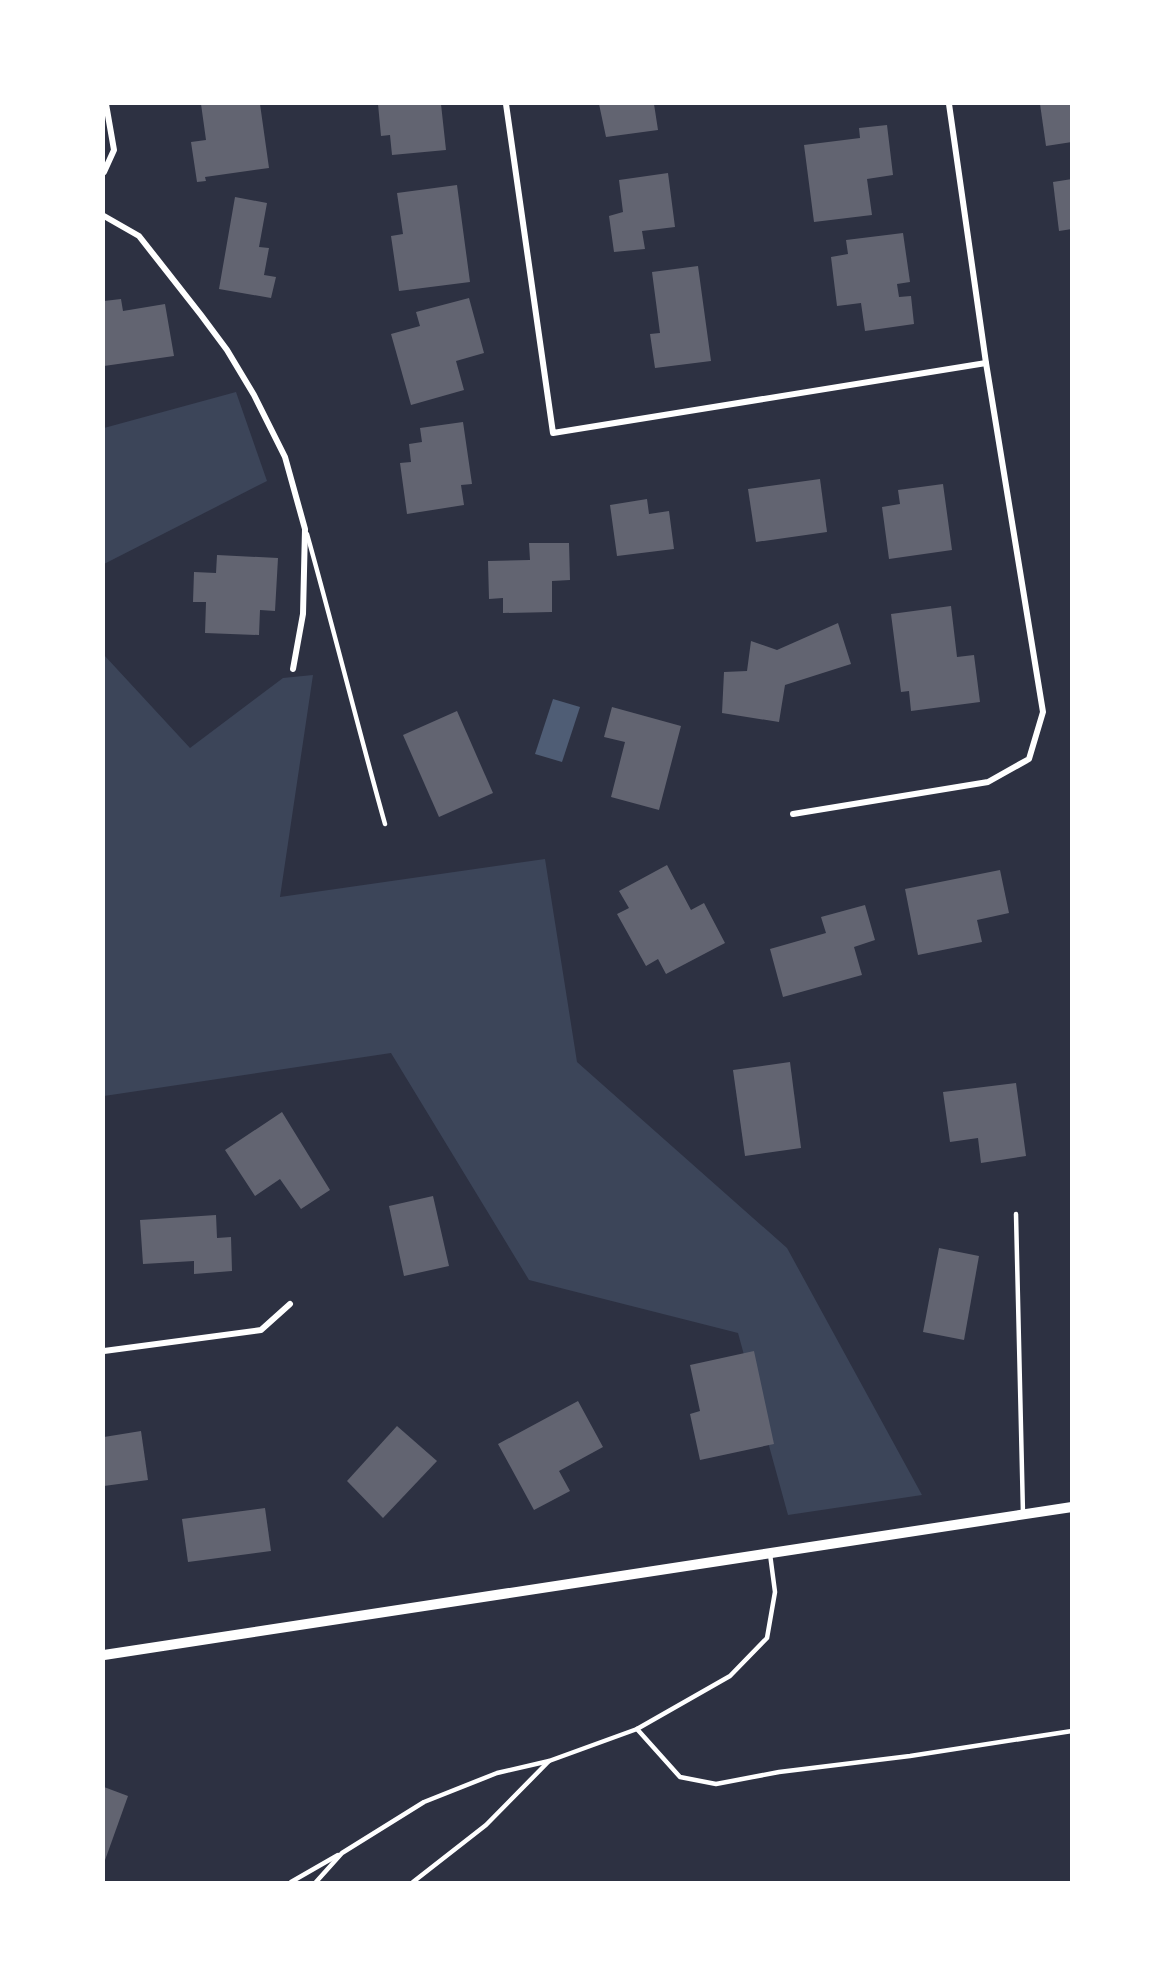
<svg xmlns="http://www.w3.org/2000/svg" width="1175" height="1986" font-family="Rubik,sans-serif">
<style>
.green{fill:#3c4559}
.water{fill:#4f5d75}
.building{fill:#626471}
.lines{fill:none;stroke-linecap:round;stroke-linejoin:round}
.service{stroke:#fff;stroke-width:4.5}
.minor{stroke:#fff;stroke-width:6}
.tertiary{stroke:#fff;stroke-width:10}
</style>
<rect width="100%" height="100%" fill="#2d3142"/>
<!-- green -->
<g class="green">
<path d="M236,392L267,481L104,564V428Z"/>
<path d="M104,655L190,748L283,678L313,675L280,897L545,859L577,1062L787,1248L922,1495L788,1515L738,1333L529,1280L391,1053L104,1096Z"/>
</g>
<!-- water -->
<path class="water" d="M553,699L580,707L562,762L535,754Z"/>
<!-- building -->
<g class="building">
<path d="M201,104H260L269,168L205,177L206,181L197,182L191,142L206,140Z"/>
<path d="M378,104H441L446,150L392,155L390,135L381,136Z"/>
<path d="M599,104H654L658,130L606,137Z"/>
<path d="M1040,104H1072V142L1046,146Z"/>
<path d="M887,125L893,175L867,179L872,215L814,222L804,145L860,138L859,128Z"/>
<path d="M668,173L675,227L642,231L645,249L614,252L609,216L623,212L619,180Z"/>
<path d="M1072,179V229L1059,231L1053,182Z"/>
<path d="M457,185L470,282L399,291L391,236L403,234L397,193Z"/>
<path d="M235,197L267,203L259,247L269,248L264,275L276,277L271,298L219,289Z"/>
<path d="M903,233L910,282L897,284L899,297L911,296L914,324L865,331L861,303L837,306L831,257L848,254L846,240Z"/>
<path d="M698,266L711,361L655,368L650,334L660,333L652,272Z"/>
<path d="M469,298L484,353L456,361L464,390L411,405L391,334L420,326L416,312Z"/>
<path d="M121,299L123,311L165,304L174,356L104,366V301Z"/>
<path d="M463,422L472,484L461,485L464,505L407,514L400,463L411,462L409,444L422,442L420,428Z"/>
<path d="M820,479L827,532L756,542L748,489Z"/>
<path d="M943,484L952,550L889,559L882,507L900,504L898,490Z"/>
<path d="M647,499L649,514L669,511L674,549L617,556L610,505Z"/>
<path d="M529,543H569L570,580L552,581V612L503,613V598L489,599L488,561L530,560Z"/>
<path d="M217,555L278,558L275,611L260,610L259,635L205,633L206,602H193L194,572L216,573Z"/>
<path d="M951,606L957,657L974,655L980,702L911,711L909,691L901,692L891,614Z"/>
<path d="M838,623L851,664L785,685L779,722L722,713L724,672L747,671L751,641L777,650Z"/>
<path d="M612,707L681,726L659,810L611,797L625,742L604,737Z"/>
<path d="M457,711L493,793L439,817L403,735Z"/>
<path d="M667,865L691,910L704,903L725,943L666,974L658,959L646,966L617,914L629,908L619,891Z"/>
<path d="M1000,870L1009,913L977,920L982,942L918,955L905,889Z"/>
<path d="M865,905L875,940L854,947L862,975L783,997L770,949L826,933L821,917Z"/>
<path d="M790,1062L801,1148L745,1156L733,1070Z"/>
<path d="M1016,1083L1026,1156L981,1163L978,1138L950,1142L943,1092Z"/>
<path d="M282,1112L330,1190L301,1209L280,1179L255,1196L225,1150Z"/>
<path d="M433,1196L449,1266L404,1276L389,1206Z"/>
<path d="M216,1215L217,1238L231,1237L232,1271L194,1274V1261L143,1264L140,1220Z"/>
<path d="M939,1248L979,1256L964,1340L923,1332Z"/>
<path d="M754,1351L774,1444L700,1460L690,1414L700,1411L690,1365Z"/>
<path d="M578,1401L603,1447L559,1471L570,1491L534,1510L498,1444Z"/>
<path d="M397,1426L437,1461L383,1518L347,1481Z"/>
<path d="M141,1431L148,1480L104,1486V1437Z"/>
<path d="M265,1508L271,1551L188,1562L182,1519Z"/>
<path d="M104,1787L128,1796L104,1863Z"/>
</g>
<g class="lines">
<!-- service -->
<g class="service">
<path d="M307,534C334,630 358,728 385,824"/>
<path d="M1016,1214L1023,1514"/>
<path d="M637,1729L680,1777L716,1784L779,1772L910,1756L1072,1731"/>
<path d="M291,1882L338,1855"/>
<path d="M316,1882L342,1853L424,1802L497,1773L549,1761"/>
<path d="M413,1882L486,1825L549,1761L637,1729L730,1676L767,1638L775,1592L770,1554"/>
</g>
<!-- minor -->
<g class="minor">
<path d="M506,104L553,433L986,363"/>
<path d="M104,172L114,150L106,104"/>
<path d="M104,216L139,236L201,315L227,350L254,395L285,457L305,529L303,614L293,669"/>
<path d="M793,814L988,782L1029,759L1043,712L986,363L949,104"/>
<path d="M104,1351L261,1330L290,1304"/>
</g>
<!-- tertiary -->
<path class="tertiary" d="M104,1655L1072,1507"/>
</g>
<!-- border -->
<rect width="1175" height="1986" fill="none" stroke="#ffffff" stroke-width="210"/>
</svg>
